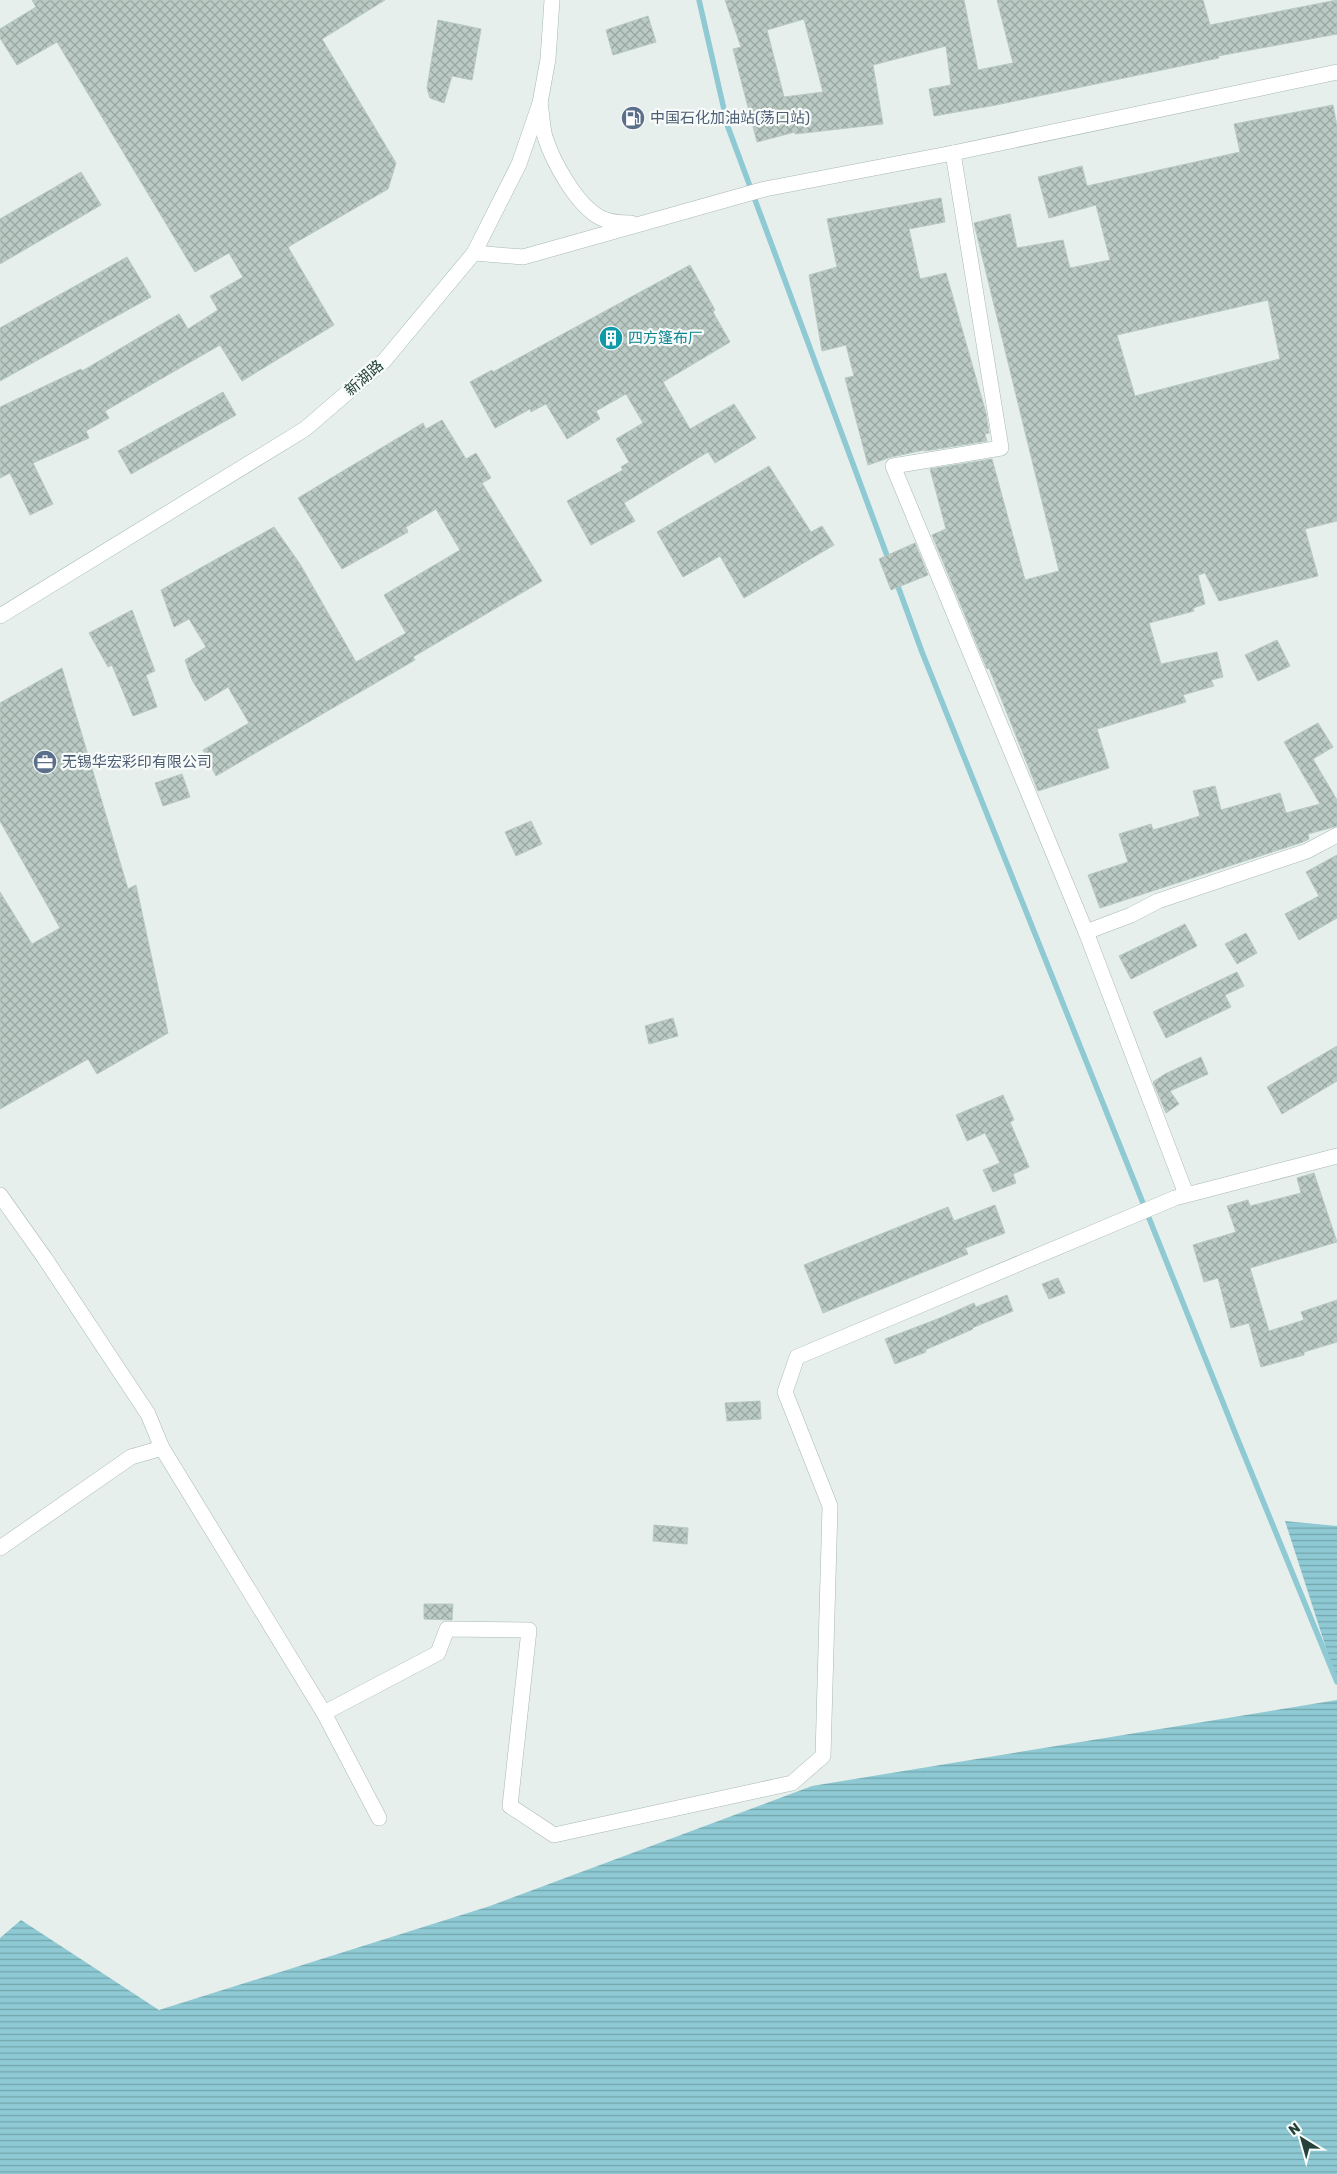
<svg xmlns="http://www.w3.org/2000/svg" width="1337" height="2174" font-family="Rubik,'Noto Sans SC',sans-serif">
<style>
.water{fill:url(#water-rules)}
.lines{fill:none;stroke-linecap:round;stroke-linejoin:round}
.stream{stroke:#8ec9d4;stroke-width:5.5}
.building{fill:url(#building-cross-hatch);stroke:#b8c9c2;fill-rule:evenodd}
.minor-casing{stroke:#a8b8b2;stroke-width:16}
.tertiary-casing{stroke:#a8b8b2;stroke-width:16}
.secondary-casing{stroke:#a4bbb3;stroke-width:16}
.minor{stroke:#fff;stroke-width:15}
.tertiary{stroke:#fff;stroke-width:15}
.secondary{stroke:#fff;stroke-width:15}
.labels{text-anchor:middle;stroke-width:4.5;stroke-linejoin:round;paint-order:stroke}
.service-label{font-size:15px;fill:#4e5e75;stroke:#f7fbf9;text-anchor:start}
.culture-label{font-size:15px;fill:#0d838f;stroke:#f7fbf9;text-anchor:start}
.street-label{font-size:15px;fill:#24423a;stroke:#f7fbf9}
</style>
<defs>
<pattern id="water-rules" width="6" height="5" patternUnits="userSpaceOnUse" patternTransform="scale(1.25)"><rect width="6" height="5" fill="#8ec9d4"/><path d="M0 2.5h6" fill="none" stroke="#74a5ad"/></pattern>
<pattern id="building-cross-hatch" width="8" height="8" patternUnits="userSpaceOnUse" patternTransform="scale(1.25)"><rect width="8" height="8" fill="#bbcac4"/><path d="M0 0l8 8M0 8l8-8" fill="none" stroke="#98a6a0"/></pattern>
</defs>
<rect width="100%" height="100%" fill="#e6efeb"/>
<!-- water -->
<g class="water">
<path d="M1285,1521L1337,1526V1682Z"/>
<path d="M1337,1700V2174H0V1938L21,1920L159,2010L490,1906L812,1786Z"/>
</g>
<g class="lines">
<!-- stream -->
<g class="stream">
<path d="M699,0L728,127L889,561"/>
<path d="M896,581L922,652L1238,1440L1337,1682"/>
</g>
</g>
<!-- building -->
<g class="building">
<path d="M32,0H385L322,39L396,163L388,189L288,247L334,325L242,381L220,345L105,411L109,418L86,431L89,438L33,463L53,504L30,515L10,473L0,478V407L81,369L82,371L179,314L188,329L218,310L210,296L243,277L229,253L195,272L57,42L17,65L0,38V29L36,7Z"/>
<path d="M725,0H964L978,70L1013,63L997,0H1203L1210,25L1337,0V34L1218,56L1219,58L996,105L934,116L929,89L951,85L946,46L873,65L883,124L795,134V132L757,142L733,49L741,47ZM804,19L823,92L784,97L767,30Z"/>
<path d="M648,16L656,42L613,55L606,30Z"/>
<path d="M438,20L481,29L472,80L452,76L444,103L430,98L427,88Z"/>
<path d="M1333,105L1337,126V521L1305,529L1318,576L1219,601L1205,573L1198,575L1205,604L1193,608L1194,611L1149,623L1161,664L1217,652L1223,677L1211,680L1214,686L1183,695L1186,702L1097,729L1109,768L1038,791L989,668L987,669L932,535L946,529L930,469L992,459L1025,580L1059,571L974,223L1010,214L1017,248L1063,240L1070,268L1110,260L1096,205L1049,218L1038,177L1082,166L1087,186L1240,152L1234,124ZM1268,300L1280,359L1135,396L1117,335Z"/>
<path d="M81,172L101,205L0,264V219Z"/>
<path d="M941,198L945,222L909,229L920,279L946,273L986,413L989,433L985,434L987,441L925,451L924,450L891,457L868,465L845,378L854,376L846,345L822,351L809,275L837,267L827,219Z"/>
<path d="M127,257L151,297L0,381V328Z"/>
<path d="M690,265L715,310L713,312L730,342L663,382L690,429L734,404L756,438L715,463L708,452L624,503L635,521L591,545L567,501L623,470L621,467L629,462L616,439L643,423L626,394L596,411L600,419L567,439L546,404L531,412L530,409L495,428L470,382L492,370L493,372Z"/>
<path d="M223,392L236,415L131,474L118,451Z"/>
<path d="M442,420L466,459L476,453L491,478L482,483L542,581L413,657L415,660L216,776L203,750L249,723L228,687L205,701L192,680L185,660L206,647L189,619L174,627L161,590L274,527L300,564L356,662L406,633L384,595L460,550L436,509L406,527L408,532L342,569L298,498L423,423L426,429Z"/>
<path d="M769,466L811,532L822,526L834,545L744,598L720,556L683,577L657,532Z"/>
<path d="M915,543L928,575L891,590L879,559Z"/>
<path d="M132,610L155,671L146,675L157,707L133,716L112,665L108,667L89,633Z"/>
<path d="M1277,640L1290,666L1258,681L1245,655Z"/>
<path d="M62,668L128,889L136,885L168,1033L97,1074L88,1059L0,1109V892L32,944L60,928L0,821V703Z"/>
<path d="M1318,723L1333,747L1313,759L1337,800V826L1308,834L1309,839L1303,842L1100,908L1088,875L1128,862L1119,834L1151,824L1153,830L1200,816L1193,791L1215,786L1221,810L1280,793L1286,813L1320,804L1284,742Z"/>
<path d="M182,774L190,797L163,806L155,783Z"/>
<path d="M531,821L542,844L516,856L505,832Z"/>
<path d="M1337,855V918L1299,940L1285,914L1319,896L1306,872Z"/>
<path d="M1185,924L1197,946L1131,979L1119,956Z"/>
<path d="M1246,933L1257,953L1237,964L1225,944Z"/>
<path d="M1237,972L1244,986L1225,995L1231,1007L1166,1038L1153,1012Z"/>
<path d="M673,1018L678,1036L649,1044L645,1026Z"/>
<path d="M1337,1046V1081L1282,1114L1267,1087Z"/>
<path d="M1201,1057L1208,1074L1170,1091L1179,1104L1166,1113L1153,1082L1165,1074Z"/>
<path d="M1003,1095L1014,1120L1010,1122L1029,1167L1013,1174L1016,1183L993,1192L983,1170L1000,1163L985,1133L967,1141L956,1115Z"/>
<path d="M1314,1173L1337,1242L1250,1268L1269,1331L1304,1320L1301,1312L1337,1300V1342L1304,1352V1355L1261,1367L1249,1323L1231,1328L1218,1278L1204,1282L1193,1245L1236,1232L1227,1206L1248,1200L1250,1206L1301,1193L1297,1178Z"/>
<path d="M995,1205L1005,1233L965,1248L968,1254L823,1313L804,1265L948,1207L954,1221Z"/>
<path d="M1058,1278L1065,1293L1049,1299L1042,1284Z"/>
<path d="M1007,1295L1013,1311L972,1328L973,1329L925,1350L926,1352L895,1364L885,1339L940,1318L974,1303L976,1307Z"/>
<path d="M760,1401L761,1419L727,1421L725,1403Z"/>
<path d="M654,1525L688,1528L687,1544L653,1541Z"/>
<path d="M424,1604H453L452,1620L424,1619Z"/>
</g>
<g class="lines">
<!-- minor casing -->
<g class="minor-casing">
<g id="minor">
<path d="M953,153L1001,448L893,466L1086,932L1186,1194"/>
<path d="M1086,932L1131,915L1158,901L1307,851L1337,835"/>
<path d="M0,1195L44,1257L148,1414L162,1448L324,1713L379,1818"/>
<path d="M0,1548L131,1457L162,1448"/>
<path d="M324,1713L438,1653L447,1629L529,1630L510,1806L554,1835L792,1783L823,1756L830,1506L785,1392L797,1357L1175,1198L1337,1156"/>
</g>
</g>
<!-- tertiary casing -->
<g class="tertiary-casing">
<g id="tertiary">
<path d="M540,103C542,114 542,126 545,137C553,162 577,206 601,218C609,222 621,223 631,223"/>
<path d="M474,253L523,257L765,189L953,153L1337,72"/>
</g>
</g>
<!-- secondary casing -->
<g class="secondary-casing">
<path id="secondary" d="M0,616L305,429L384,361L474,253L519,164L540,103L548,59L552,0"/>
</g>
<!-- minor -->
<use href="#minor" class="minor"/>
<!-- tertiary -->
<use href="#tertiary" class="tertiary"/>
<!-- secondary -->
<use href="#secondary" class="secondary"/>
</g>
<!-- icons -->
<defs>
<g id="fuel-disc" transform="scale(1.25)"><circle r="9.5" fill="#5c6f8a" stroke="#f7fbf9"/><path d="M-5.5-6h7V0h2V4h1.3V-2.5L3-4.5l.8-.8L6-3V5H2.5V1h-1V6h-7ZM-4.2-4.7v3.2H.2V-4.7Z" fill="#fff"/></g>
<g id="building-disc" transform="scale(1.25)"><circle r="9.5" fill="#0f9aa8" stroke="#f7fbf9"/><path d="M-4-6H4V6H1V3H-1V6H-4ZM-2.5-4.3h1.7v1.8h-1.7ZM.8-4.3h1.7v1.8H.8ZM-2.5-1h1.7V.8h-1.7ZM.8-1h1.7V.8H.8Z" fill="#fff"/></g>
<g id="office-disc" transform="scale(1.25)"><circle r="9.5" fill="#5c6f8a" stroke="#f7fbf9"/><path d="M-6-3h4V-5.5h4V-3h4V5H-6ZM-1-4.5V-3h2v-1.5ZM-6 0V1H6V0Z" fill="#fff"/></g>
</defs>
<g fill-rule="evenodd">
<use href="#fuel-disc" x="633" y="118"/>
<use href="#building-disc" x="611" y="338"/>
<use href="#office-disc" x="45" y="762"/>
</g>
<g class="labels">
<!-- service labels -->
<g class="service-label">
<text x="650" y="123">中国石化加油站(荡口站)</text>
<text x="62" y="767">无锡华宏彩印有限公司</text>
</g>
<!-- culture labels -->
<g class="culture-label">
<text x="628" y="343">四方篷布厂</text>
</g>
<!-- street labels -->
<g class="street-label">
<text transform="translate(364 378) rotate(-41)" y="5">新湖路</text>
</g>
</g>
<!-- north arrow -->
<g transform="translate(1302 2139) rotate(323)" stroke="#f7fbf9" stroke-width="4" paint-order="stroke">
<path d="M0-4L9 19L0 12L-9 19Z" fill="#24423a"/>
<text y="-8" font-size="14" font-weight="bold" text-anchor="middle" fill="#24423a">N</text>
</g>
</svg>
